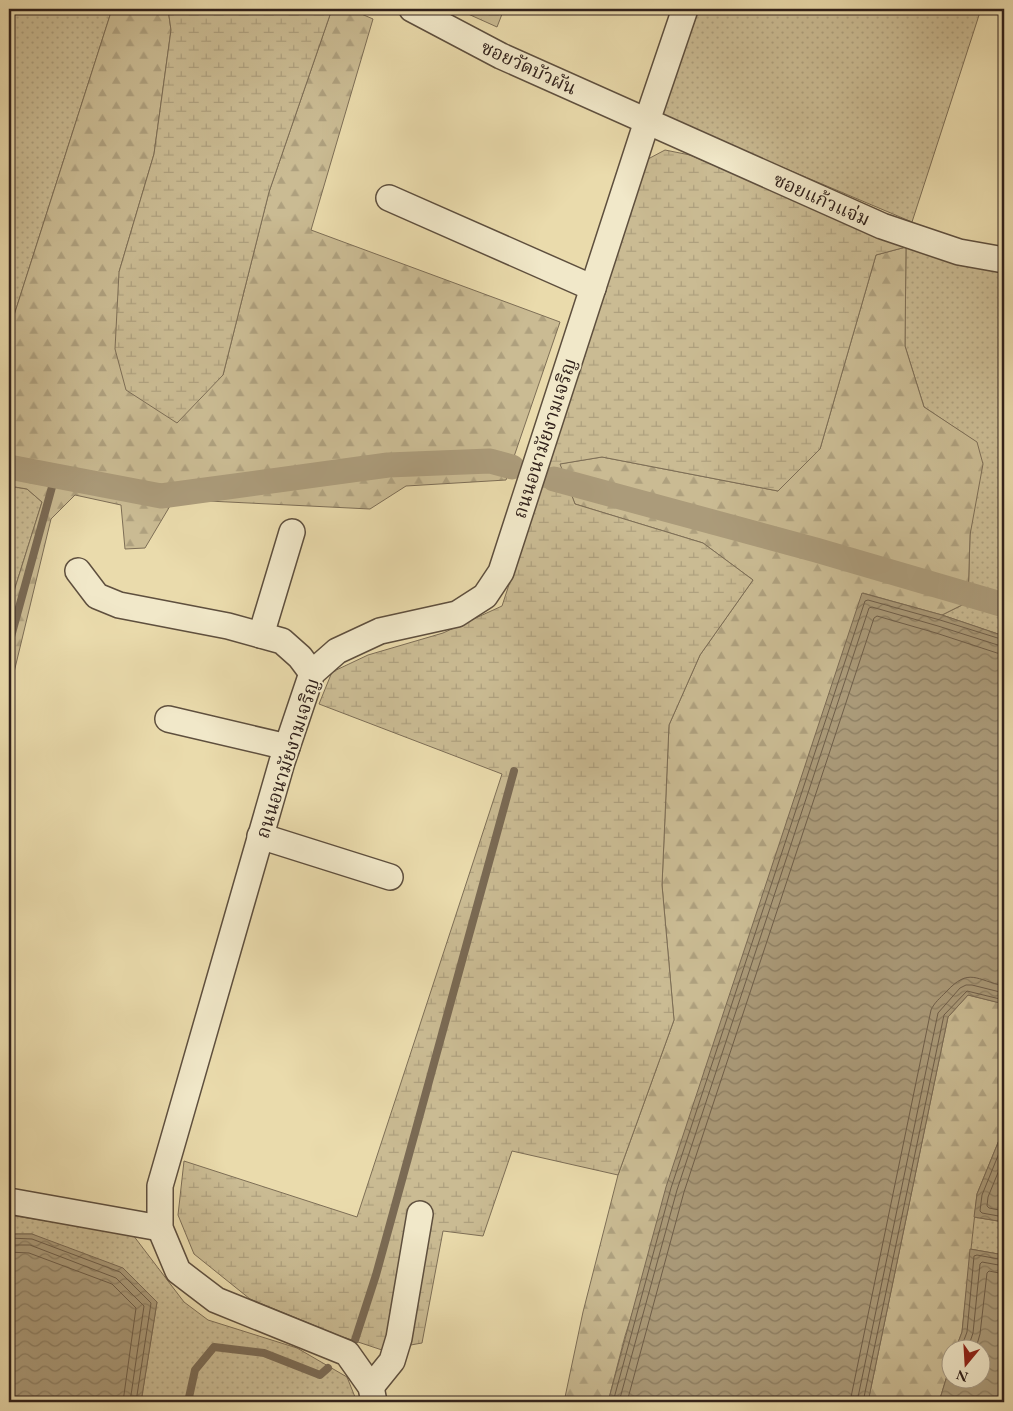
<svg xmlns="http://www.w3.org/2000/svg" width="1013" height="1411" font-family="'EB Garamond','Noto Serif Thai',serif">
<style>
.grass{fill:url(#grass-dots);stroke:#7d6e56}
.forest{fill:url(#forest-firs);stroke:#7d6e56}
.wetland{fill:url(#wetland-marsh);stroke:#7d6e56}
.water{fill:url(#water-waves);stroke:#7a6a54}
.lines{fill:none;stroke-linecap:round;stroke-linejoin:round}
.shore{stroke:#6e5e4a;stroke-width:1}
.stream{stroke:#7a6a54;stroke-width:8}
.canal{stroke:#ab9b7a;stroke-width:25}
.minor-casing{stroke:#5e4f3e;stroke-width:28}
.minor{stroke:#f1e8c9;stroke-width:25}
.labels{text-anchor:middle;stroke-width:4;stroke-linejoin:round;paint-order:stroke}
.street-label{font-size:19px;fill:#30201a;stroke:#f1e8c9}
</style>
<defs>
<pattern id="grass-dots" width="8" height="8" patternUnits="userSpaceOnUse" patternTransform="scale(1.25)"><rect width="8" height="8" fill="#cabb93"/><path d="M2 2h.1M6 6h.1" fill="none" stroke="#aea07e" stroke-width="1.8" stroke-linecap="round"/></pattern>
<pattern id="forest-firs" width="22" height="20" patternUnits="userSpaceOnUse" patternTransform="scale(1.25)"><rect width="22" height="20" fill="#cabb93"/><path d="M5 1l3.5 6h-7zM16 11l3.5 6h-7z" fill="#aea07e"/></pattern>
<pattern id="wetland-marsh" width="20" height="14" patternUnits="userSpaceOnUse" patternTransform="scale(1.25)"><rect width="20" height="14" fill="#cabb93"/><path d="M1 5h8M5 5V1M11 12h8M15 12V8" fill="none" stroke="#aea07e"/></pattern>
<pattern id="water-waves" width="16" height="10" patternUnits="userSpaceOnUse" patternTransform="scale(1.25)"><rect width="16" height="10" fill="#ab9b7a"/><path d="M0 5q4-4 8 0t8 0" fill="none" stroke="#8c7e63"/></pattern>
</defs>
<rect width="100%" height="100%" fill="#eadbac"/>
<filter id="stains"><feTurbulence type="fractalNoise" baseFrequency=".004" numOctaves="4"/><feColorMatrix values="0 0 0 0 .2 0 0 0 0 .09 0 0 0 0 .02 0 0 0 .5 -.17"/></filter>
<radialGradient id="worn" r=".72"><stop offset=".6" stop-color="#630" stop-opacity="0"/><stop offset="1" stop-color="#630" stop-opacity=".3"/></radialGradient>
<!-- grass -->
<g class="grass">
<path d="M9,9H112L9,331Z"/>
<path d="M699,9H981L912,222L661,116Z"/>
<path d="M906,247L1004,270V636L942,615L968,602L970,535L976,442L924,407L905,346Z"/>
<path d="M9,486L27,489L42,502L9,607V562L14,546L12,513L9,511Z"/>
<path d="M9,1215L133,1235L184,1302L208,1320L297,1348L347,1377L357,1402H141L157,1302L32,1234H9Z"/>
<path d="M974,1217L1004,1222V1255L970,1249Z"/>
</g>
<!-- forest -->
<g class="forest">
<path d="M112,9H168L171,30L154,154L119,272L223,375L269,192L332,9H350L373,19L311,230L560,322L506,480L406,486L370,509L208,501L170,506L145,548L125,549L121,505L75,495L51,519L9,693V607L42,502L27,489L9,486V331Z"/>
<path d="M906,247L905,346L924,407L977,442L983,464L970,535L968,602L942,615L863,593L625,1336L608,1402H564L583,1312L618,1175L674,1020L662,885L669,725L700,655L753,580L703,543L575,504L559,464L602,457L778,491L820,449L876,255Z"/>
<path d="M968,995L1004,1004V1128L977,1194L962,1332L956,1348H950V1366L939,1402H868L948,1017Z"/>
</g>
<!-- wetland -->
<g class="wetland">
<path d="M168,9H332L269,192L223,375L177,423L126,390L115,349L119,272L154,154L171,30Z"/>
<path d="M457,9H504L497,27Z"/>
<path d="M665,150L690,155L906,247L876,255L820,449L778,491L602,457L560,464L575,504L703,543L753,580L700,655L669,725L662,885L674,1020L618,1175L512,1151L483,1236L443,1231L422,1343L382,1350L340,1336L250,1299L194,1254L178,1215L184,1161L357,1217L502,774L319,704L332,672L368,655L443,633L502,606L648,159Z"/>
</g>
<!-- water -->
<g class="water">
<path d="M9,511L12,513L14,546L9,562Z"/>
<path d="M862,593L942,615L1004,636V1004L968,995L948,1017L868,1402H608L666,1187Z"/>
<path d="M1004,1128V1222L974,1217L977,1194Z"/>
<path d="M9,1234H32L123,1268L157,1302L141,1402H9Z"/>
<path d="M970,1249L1004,1255V1402H939L950,1366V1378H980V1348H956L962,1332Z"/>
</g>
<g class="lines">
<!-- shore -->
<g class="shore">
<path d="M1004,1141L982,1195L980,1211L982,1213L1004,1217"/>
<path d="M1004,1158L988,1197L987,1206L989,1208L1004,1211"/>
<path d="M9,1238L32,1239L120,1272L151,1303L136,1402"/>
<path d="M9,1245H30L116,1278L144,1306L130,1402"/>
<path d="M9,1252L29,1253L112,1284L136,1308L123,1402"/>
<path d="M961,1348L967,1332L974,1256L977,1255L1004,1260"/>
<path d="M968,1348L973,1333L980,1264L982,1262L1004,1266"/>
<path d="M976,1348L980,1334L987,1273L989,1271L1004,1274"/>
<path d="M613,1402L671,1188L865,601L868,600L940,620L1004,640"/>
<path d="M619,1402L677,1190L869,608L872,607L938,626L1004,647"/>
<path d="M627,1402L684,1192L874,618L877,616L936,633L997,653L1004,654"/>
<path d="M850,1402L931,1010C934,1003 940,998 946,992C969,967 976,980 1004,986"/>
<path d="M857,1402L938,1013L960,988L966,985H972L1004,993"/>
<path d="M863,1402L944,1015L967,991L1004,1000"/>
</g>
<!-- stream -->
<g class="stream">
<path d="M9,644L55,476"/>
<path d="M355,1340L376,1275L514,771"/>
<path d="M188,1402L195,1370L214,1347L264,1353L320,1375L328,1368"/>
</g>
<!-- canal -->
<g class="canal">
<path d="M9,467L161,496L388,465L490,461L512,467"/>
<path d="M554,479L816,550L1004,605"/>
</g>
<!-- minor casing -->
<g class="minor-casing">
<g id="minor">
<path d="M412,9L501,56L882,226L959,252L1004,260"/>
<path d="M389,198L593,288"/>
<path d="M78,571L97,596L119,605L228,626L282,641L300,657L312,673"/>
<path d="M261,635L292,532"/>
<path d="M168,719L287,747"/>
<path d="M260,836L390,877"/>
<path d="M9,1201L160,1228"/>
<path d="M371,1387L392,1361L399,1338L420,1214"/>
<path d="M374,1402L371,1387L347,1353L216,1300L178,1271L160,1228V1186L282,762L312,673L337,651L380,631L457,614L485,596L501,572L647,121L685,9"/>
</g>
</g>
<!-- minor -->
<use href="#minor" class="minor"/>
</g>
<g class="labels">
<!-- street labels -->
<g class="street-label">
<text transform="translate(529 67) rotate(25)" y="7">ซอยวัดบัวผัน</text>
<text transform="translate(822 199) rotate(24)" y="7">ซอยแก้วแจ่ม</text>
<text transform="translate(544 438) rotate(-72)" y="7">ถนนอนามัยงามเจริญ</text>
<text transform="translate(287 758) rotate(-72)" y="7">ถนนอนามัยงามเจริญ</text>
</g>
</g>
<!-- margin -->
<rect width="1013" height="1411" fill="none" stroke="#eadbac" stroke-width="30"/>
<rect x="10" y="10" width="993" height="1391" fill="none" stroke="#30201a" stroke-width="2.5"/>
<rect x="15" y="15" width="983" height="1381" fill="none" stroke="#30201a"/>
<!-- north arrow -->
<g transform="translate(966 1364) rotate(198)"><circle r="24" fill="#f1e8c9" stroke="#a49883"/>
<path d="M0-4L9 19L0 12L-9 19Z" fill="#8f2418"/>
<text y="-8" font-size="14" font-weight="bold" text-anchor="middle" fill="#30201a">N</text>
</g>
<rect width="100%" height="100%" filter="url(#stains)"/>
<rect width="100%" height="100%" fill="url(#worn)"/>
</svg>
